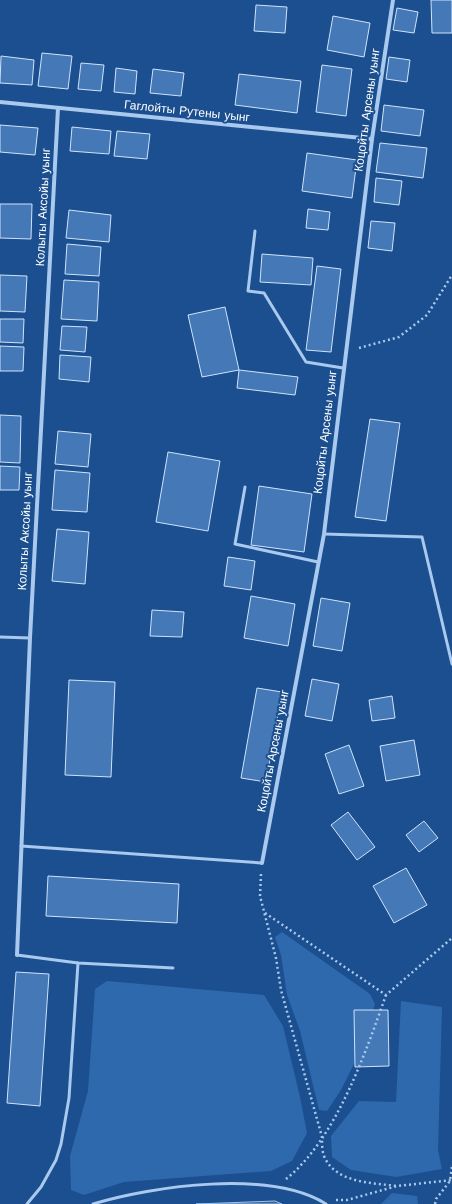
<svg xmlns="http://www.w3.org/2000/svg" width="452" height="1204" font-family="'Work Sans',sans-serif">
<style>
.green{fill:#2e69ad}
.water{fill:#3c6290;stroke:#9cc4f0}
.building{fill:#4478b7;stroke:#cfe3fa}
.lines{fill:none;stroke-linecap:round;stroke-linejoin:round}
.path{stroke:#a9c9ee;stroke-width:2.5;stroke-dasharray:2 3;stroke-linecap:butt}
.service{stroke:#a9c9ee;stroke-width:3}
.minor{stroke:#a9c9ee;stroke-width:4}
.labels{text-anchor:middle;stroke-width:4;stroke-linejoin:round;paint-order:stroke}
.street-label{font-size:12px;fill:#fff;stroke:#1b4f8f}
</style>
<rect width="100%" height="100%" fill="#1b4f8f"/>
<!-- green -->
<g class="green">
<path d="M282,932L370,994L375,1004L360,1052L341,1090L327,1111L319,1110L300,1031L287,995L281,955L275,937Z"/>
<path d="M107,981L264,995L283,1026L300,1097L307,1133L292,1161L271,1171L124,1182L84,1195L71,1190L70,1156L88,1091L95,989Z"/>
<path d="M401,1001L442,1007L438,1150L442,1169L396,1177L351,1170L332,1157L331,1136L359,1101L396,1102Z"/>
<path d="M392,1193L417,1196L418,1204H381Z"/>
</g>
<!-- water -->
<path class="water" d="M275,1201L282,1204H196Z"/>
<!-- building -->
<g class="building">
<path d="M431,0H452V33H432Z"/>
<path d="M256,5L287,7L285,33L254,31Z"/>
<path d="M397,8L418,12L414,33L393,30Z"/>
<path d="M333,16L370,23L364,57L327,50Z"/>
<path d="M42,53L72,56L68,89L38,86Z"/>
<path d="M1,56L34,60L32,85L0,83Z"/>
<path d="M389,57L410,60L407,82L386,79Z"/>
<path d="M81,63L104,65L101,91L78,89Z"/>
<path d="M322,65L352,69L346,116L316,112Z"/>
<path d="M116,68L137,71L135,94L114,92Z"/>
<path d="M153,69L184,73L181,96L150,93Z"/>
<path d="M239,74L301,81L297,113L235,105Z"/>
<path d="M384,105L424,110L420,136L381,131Z"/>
<path d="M0,125L38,128L35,155L0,152Z"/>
<path d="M72,127L111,131L109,154L70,151Z"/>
<path d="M117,131L150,134L147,159L114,156Z"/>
<path d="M380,143L427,148L423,178L376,172Z"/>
<path d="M307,153L357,160L352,198L302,191Z"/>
<path d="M376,178L402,181L399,205L374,202Z"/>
<path d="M0,204H32L31,239L0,238Z"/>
<path d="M308,209L330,212L328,230L306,228Z"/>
<path d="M69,210L111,215L109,242L66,238Z"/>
<path d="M371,221L395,223L392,251L368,248Z"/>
<path d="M67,244L101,247L99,276L65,274Z"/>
<path d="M262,254L313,258L311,285L260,282Z"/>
<path d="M317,266L341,269L331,352L306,350Z"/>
<path d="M0,275L27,276L25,312L0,311Z"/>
<path d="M64,280L99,282L97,321L61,319Z"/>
<path d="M225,307L239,370L202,377L188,315Z"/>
<path d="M0,319H24L23,343L0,342Z"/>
<path d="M62,326L87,327L85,352L60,350Z"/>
<path d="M0,346L24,347L23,371H0Z"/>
<path d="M60,355L91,357L89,382L59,379Z"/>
<path d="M239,370L298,377L295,395L237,388Z"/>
<path d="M0,415L21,416L20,463L0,462Z"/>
<path d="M370,419L400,423L386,521L355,517Z"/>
<path d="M58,431L91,434L88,467L55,464Z"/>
<path d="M168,452L220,461L208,531L156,522Z"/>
<path d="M0,466L20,467L19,490H0Z"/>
<path d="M55,470L90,473L87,512L52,510Z"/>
<path d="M259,486L312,494L304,552L251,545Z"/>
<path d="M57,529L89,532L85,584L52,581Z"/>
<path d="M228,557L255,561L251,590L224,586Z"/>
<path d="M251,596L295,604L288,646L244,638Z"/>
<path d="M321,598L350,603L342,651L313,646Z"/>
<path d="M152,610L184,612L182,637L150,636Z"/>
<path d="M312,679L339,684L332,721L305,716Z"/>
<path d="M69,680L115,682L111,777L65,775Z"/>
<path d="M257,688L282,692L266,782L241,778Z"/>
<path d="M392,696L395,718L372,721L369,700Z"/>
<path d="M414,740L420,775L386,781L380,746Z"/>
<path d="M349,745L364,786L339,794L325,754Z"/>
<path d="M348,812L375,847L357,860L331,825Z"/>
<path d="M424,821L438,838L419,852L406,835Z"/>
<path d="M406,868L427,905L394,923L373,886Z"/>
<path d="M48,876L179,884L177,923L46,916Z"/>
<path d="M16,972L49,974L40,1106L7,1103Z"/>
<path d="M354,1010H388L389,1066L355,1067Z"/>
</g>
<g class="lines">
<!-- path -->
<g class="path">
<path d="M359,348L399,337L427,315L452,275"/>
<path d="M261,874L260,896L276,958L281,990L322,1137C322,1143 322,1151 324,1156C335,1183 372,1183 397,1186"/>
<path d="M265,913L386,995L452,938"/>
<path d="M286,1179C336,1139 365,1054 386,995"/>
<path d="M336,1200H347L397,1186L452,1180"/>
<path d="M435,1204L436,1199L450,1181L452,1166"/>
</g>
<!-- service -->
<g class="service">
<path d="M255,231L248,291L264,293L306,362L343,368"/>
<path d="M245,487L235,544L318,562"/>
<path d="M324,534L422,537L452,664"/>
<path d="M0,637L30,638"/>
<path d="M21,846L262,863"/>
<path d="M17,955L78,963L173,968"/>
<path d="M27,1204L41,1187L56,1160L61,1144L69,1098L78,963"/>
<path d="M93,1204C153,1186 270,1169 326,1204"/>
</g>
<!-- minor -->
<g class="minor">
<path d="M0,102L372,139"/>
<path d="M262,863L324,534L372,139L393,0"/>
<path d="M17,955L30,638L58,108"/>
</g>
</g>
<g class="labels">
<!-- street labels -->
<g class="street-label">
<text transform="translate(367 110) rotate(-82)" y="4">Коцойты Арсены уынг</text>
<text transform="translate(187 111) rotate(6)" y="4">Гаглойты Рутены уынг</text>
<text transform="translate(43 207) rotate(-87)" y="4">Колыты Аксойы уынг</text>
<text transform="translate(325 432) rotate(-83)" y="4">Коцойты Арсены уынг</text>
<text transform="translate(25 531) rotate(-87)" y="4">Колыты Аксойы уынг</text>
<text transform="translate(273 751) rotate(-79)" y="4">Коцойты Арсены уынг</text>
</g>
</g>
</svg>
